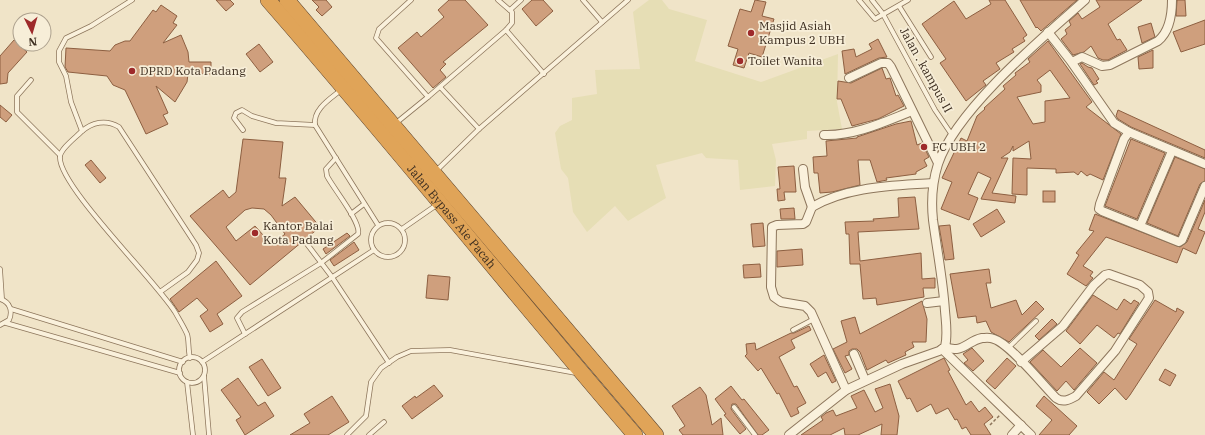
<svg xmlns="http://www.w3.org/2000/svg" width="1205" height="435" font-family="'IBM Plex Serif',serif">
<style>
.farmland{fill:#e6deb5}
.building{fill:#cf9f7d;stroke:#8d5f41;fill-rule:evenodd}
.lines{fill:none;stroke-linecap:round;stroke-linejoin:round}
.lane-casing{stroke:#8d765c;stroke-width:5.5}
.street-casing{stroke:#8d765c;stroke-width:10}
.highway-casing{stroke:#5b4430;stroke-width:16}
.path{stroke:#8d765c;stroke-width:1.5;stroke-dasharray:3 2;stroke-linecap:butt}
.lane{stroke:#faf1dc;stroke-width:4}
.street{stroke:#faf1dc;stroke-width:8}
.highway{stroke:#e0a458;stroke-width:15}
.poi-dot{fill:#9e2a2b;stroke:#f7eed8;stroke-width:1.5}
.labels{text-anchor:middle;stroke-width:3.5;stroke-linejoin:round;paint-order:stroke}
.poi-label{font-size:12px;fill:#3d2e20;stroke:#f7eed8;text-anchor:start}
.street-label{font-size:12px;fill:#3d2e20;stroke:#f7eed8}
</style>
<rect width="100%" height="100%" fill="#f0e4c8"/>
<!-- farmland -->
<path class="farmland" d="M649,0H662L669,9L707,20L695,61L761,82L838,54L837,102L842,129L807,131V139L772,144L776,160L775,186L740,190L738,160L706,158L702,153L656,165L666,198L628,221L615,206L587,232L573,212L568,178L561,169L555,133L560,126L572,120V98L597,94L595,70L640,69L633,12Z"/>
<!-- building -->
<g class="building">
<path d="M216,0H230L234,4L226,11Z"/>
<path d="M312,0H326L332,7L322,16L316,10L319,7Z"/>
<path d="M449,0H465L488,25L443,62L446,64L440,70L446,77L433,88L398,48L417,32L421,37L444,17L438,10Z"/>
<path d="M532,0H543L553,11L536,26L522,9Z"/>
<path d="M755,0L766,2L762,16L774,19L762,57L749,53L744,68L733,65L738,49L728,46L740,9L751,12Z"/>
<path d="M989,0H1005L1027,35L1023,38L1025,41L1012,49L1014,52L996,63L1000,69L983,81L986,85L966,101L940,63L946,59L922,24L954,1L966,19L991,4Z"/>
<path d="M1020,0H1077L1041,31L1037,27L1036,28Z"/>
<path d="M1096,0H1142L1108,24L1117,40L1120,39L1127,50L1108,60H1103L1098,58L1091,46L1084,52L1073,55L1061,39L1067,34L1065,30L1071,25L1069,21L1078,13L1082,19L1100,7Z"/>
<path d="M1177,0H1185L1186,16H1176Z"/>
<path d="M161,5L177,16L173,23L177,25L163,43L181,35L188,52L189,62H211V74H188L187,82L175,102L156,86L168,113L163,115L168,124L146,134L125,90L113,85L107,76L68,72L65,67L66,48L110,51L115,45L125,41H130L153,10L156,12Z"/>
<path d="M1205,20V44L1181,52L1173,32Z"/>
<path d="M1151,23L1155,37L1142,43L1138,27Z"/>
<path d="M878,39L887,57L879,58L845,74L842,51L854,49L856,57L872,49L869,44Z"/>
<path d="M14,40L27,52L8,73L7,83L0,84V56Z"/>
<path d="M1048,41L1092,102L1086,107L1121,134L1103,180L1090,174L1087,176L1081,171L1078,175L1074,172L1056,173V169L1027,168V195L1012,194L1013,158L1031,159L1029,141L1013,151V146L1010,152L1001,158H1008L992,193L1016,196L1015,203L981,199L991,178L978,172L968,194L978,198L969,220L941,209L952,182L942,178L961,138L967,141L977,116L985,109L984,108L1005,89L1003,86L1016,75L1015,73L1030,62L1028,59ZM1050,70L1070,98L1045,101V122L1033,124L1017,97L1041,92V85L1037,80Z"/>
<path d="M259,44L273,62L260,72L246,54Z"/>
<path d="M1153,50V68L1139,69L1138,57Z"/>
<path d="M1082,63L1088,67L1092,68L1099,79L1096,81L1098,83L1094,85L1080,64Z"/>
<path d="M882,68L886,79L890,78L896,96L898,95L904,106L878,119L852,126L841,99H837L838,81L851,83Z"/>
<path d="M0,105L12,115L6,122L0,117Z"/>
<path d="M1118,110L1205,150V158L1131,127L1118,119L1116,116Z"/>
<path d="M911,121L917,145L922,143L929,157L924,160L927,166L916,172V174L886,178L887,180L877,182L870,160H858L860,185L832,192L820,193L818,173H814L813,157L827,156L826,141L857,138V137L896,124Z"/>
<path d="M243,139L283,142L279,178H286L282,206L295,197L320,227L250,285L190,216L223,190L229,198L236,192ZM252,208L264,209L271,215L285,234L272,245L255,226L236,241L226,227L245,210Z"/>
<path d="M1131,139L1165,153L1137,219L1105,206Z"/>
<path d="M1175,157L1205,169V181L1200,184L1178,236L1147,223Z"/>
<path d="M91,160L106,178L100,183L85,165Z"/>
<path d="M794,166L796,192H784L785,200L778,201L777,189H780L778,167Z"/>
<rect x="1043" y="191" width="12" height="11"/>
<path d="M915,197L919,229L858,232L860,261L921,253L922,279L935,278V288H923L924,297L877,305L876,298L863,299L860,264H850L849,234H846L845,222L874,221L873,219L899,217L898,198Z"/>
<path d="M1205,200V212L1198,229L1205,232L1196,254L1183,248L1177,263L1106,237L1083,266L1093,272L1090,276L1093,278L1086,286L1067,274L1079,255L1076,253L1094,231L1089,230L1095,214L1180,247L1187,242Z"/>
<path d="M794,208L795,219H781L780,209Z"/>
<path d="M997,209L1005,222L981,237L973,224Z"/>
<path d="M763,223L765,246L753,247L751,224Z"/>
<path d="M950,225L954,259L945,260L939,226Z"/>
<path d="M347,233L350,236L326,254L323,249Z"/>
<path d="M354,242L359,250L334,266L330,260Z"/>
<path d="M802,249L803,265L777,267V251Z"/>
<path d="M216,261L242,296L217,314L223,324L210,332L200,316L208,310L197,298L179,312L170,299Z"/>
<path d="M760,264L761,277L744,278L743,265Z"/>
<path d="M989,269L991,283H986L991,308L1016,300L1022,315L1036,301L1044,309L1009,342L991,332L986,321L977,323L976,316L958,318L950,274Z"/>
<path d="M428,275L450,277L448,300L426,298Z"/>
<path d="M1093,295L1117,310L1124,299L1131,304L1134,300L1139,303L1120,334L1118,333L1114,338L1097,325L1080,344L1066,331Z"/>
<path d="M1155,300L1176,312L1177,308L1184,312L1130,395L1126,400L1115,388L1099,404L1087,392L1104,372L1114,380L1137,344L1129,339Z"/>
<path d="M922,301L927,319L926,342H912L914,347L905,352L906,355L888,363L886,360L867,370L860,352L857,349H852L849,351V355L845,356L852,369L845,373L833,349L847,342L841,321L855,317L860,334Z"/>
<path d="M1052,319L1057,324L1039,340L1035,336Z"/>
<path d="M809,326L811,330L791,340L795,348L779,357L794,387L797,386L806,403L797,408L799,413L791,417L779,393L777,394L761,368L758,371L745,356L747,354L746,344L755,343L756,350L791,333H794Z"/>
<path d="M972,348L984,361L973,371L964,363L968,360L963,354Z"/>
<path d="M1080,348L1097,363L1074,390L1066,381L1057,391L1030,362L1043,350L1061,367Z"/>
<path d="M824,355L836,381L832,383L826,372L818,377L810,364Z"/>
<path d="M944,358L950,370L948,371L966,405L971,401L979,412L985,407L993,417L984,424L991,435H971L966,427L962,429L957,419L955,420L948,408L936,414L931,404L917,412L910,398L907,399L898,381Z"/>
<path d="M1007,358L1016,366L995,389L986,381Z"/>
<path d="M262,359L281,388L268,396L249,367Z"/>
<path d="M1165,369L1176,375L1170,386L1159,380Z"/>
<path d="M238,378L258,406L265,402L274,416L245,435L236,420L241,417L221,390Z"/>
<path d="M890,384L899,416L897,435H881L882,424L858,435H845L844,428L830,435H801L823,420L821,417L826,413L833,410L836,416L857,408L851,396L864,390L875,412L883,408L875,389Z"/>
<path d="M434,385L443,396L412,419L402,406L415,396L416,398Z"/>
<path d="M731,386L742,400L744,399L769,430L762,435H758L736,404H732L731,409L746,429L740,434L724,415L726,414L715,399Z"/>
<path d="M700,387L706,395L712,425L721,418L723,435H683L679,430L685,426L672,406Z"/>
<path d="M332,396L349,422L328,435H290L310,423L304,414Z"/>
<path d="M1044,396L1077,426L1069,435H1039L1052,420L1036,406Z"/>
</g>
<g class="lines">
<!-- lane casing -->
<g class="lane-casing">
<g id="lane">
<path d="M411,0L379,29L376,38L428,97L506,30L512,23V12L498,0"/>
<path d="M583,0L602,22"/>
<path d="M859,0L875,19L908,0"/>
<path d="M872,0L883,14L935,110L952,135"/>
<path d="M899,6L931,57"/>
<path d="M510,10L521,0"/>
<path d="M506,30L544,74"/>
<path d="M31,80L17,96V112L60,155"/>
<path d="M441,88L479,129"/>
<path d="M341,90C330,99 313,109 315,125L378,225"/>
<path d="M396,123L428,97"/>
<path d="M243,130L234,118L236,113L242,110L252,116L276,123L315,125"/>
<path d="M82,131L71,102L66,76L59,62V51L66,38L91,26L132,0"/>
<path d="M436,171L479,129L628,0"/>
<path d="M351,214L364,204"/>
<circle cx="388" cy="240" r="17"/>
<path d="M402,229L438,204"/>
<path d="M307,244L332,277L389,363"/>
<path d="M0,269L2,299"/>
<path d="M160,292L188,272L197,260L199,253L196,245L119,127C106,119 92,122 81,132C75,138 60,149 60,157C58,185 156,281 175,312C179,319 184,327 187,334C189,339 188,350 190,358"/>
<path d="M0,299C10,302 13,311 9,320L0,325"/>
<path d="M11,309L183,362"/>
<path d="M6,323L180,373"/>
<path d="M793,330L814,319"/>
<path d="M245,334L237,318L242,312L321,263L358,234C362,223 333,188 327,176L326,169L336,158"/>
<path d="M1008,348L1036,321"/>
<circle cx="192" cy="370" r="13"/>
<path d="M202,362L374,250"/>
<path d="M204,376L209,435"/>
<path d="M187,382L193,435"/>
<path d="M734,407L755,435"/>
<path d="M347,435L366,416L371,382L381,368L397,357L411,351L450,350L576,373"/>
<path d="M369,435L384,422"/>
</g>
</g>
<!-- street casing -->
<g class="street-casing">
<g id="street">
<path d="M1048,32L1070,60L1114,123L1129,132L1205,164"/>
<path d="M1072,62L1082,57L1102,66L1110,65L1158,41C1170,31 1172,15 1172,0"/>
<path d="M849,78L881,63H888L891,67L938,163"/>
<path d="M1129,132L1124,139L1100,204L1099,209L1102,211L1179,242L1182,240L1205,186"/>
<path d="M824,135C855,136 884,122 912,111"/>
<path d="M803,169L805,187L812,207"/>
<path d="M1140,226L1172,151"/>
<path d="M927,303L944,301"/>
<path d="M945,347C963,354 967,341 982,338C985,338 990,337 994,339C1010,344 1043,385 1056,398C1063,403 1069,400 1076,396L1115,351L1149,298L1148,292L1140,285L1109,274L1105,275L1094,285L1063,326L1021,362"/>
<path d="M942,349L1031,435"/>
<path d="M854,354L865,380"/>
<path d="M846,390L811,312L805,306L781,302L774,297L771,287L772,227L777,225L803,224L806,222L812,207C848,186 893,186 933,183"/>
<path d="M789,435L846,390L902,364L939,351L945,347C948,335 946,323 945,311C943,280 937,250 933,220C931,201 932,183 938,164C956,110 1042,38 1085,0"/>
<path d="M1012,435L1021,425"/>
</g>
</g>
<!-- highway casing -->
<g class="highway-casing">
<g id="highway">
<path id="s1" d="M268,0C393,143 511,291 635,435"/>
<path d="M287,0L656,435"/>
</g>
</g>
<!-- path -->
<path class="path" d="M990,425L1000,415"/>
<!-- lane -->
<use href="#lane" class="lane"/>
<!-- street -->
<use href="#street" class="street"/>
<!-- highway -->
<use href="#highway" class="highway"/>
</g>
<!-- markers -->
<g class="poi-dot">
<circle cx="751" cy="33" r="4"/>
<circle cx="740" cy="61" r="4"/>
<circle cx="132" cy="71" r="4"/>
<circle cx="924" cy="147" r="4"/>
<circle cx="255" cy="233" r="4"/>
</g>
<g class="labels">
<!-- poi labels -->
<g class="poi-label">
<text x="759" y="30">Masjid Asiah<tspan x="759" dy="14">Kampus 2 UBH</tspan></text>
<text x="748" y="65">Toilet Wanita</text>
<text x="140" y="75">DPRD Kota Padang</text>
<text x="932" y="151">FC UBH 2</text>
<text x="263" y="230">Kantor Balai<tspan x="263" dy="14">Kota Padang</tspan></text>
</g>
<!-- street labels -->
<g class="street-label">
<text transform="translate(926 70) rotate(61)" y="4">Jalan . kampus II</text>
<text dy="4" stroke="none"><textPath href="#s1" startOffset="284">Jalan Bypass Aie Pacah</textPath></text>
</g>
</g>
<!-- north arrow -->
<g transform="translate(32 32) rotate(175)"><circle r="19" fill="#f7eed8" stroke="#ada18e"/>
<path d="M0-3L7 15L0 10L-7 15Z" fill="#9e2a2b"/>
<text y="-6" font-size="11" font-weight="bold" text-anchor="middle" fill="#3d2e20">N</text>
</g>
</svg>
